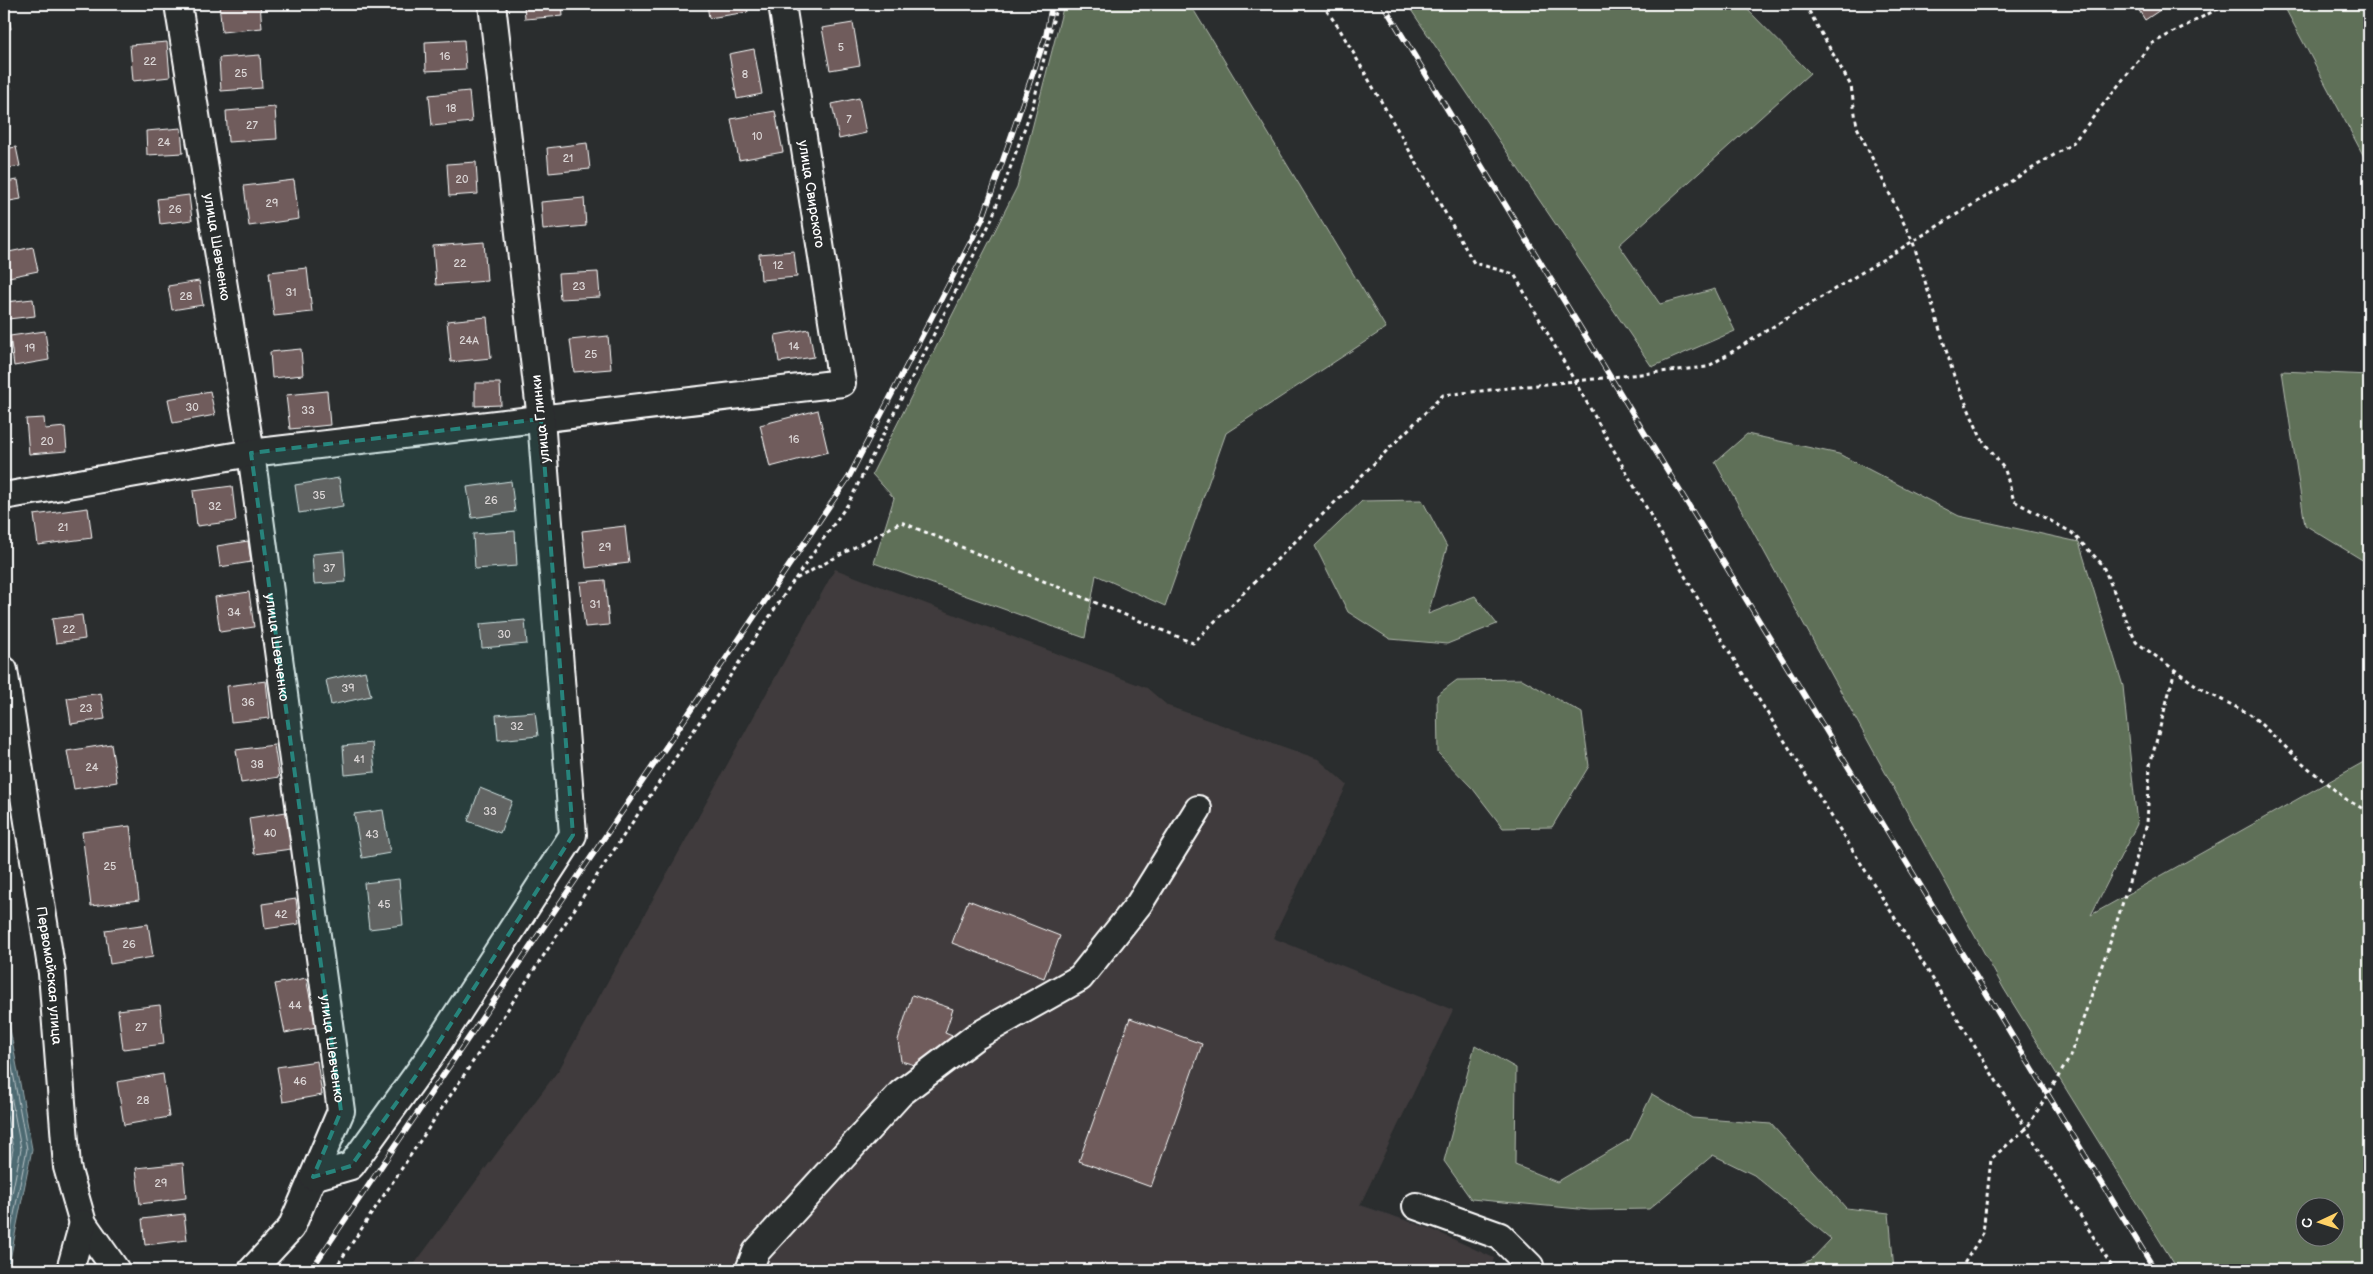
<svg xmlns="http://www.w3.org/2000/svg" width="2373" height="1274" font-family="'Balsamiq Sans',sans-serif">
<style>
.built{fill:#3f3b3c}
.green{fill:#5f6f58;stroke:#afb7ac;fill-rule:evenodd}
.water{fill:#4e6a72;stroke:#95a6aa}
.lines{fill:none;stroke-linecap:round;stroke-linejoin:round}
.shore{stroke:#b8c3c7;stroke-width:1}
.building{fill:#6f5c5b;stroke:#fff}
.minor-casing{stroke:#fff;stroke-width:30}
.path{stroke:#fff;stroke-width:3;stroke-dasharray:4 4;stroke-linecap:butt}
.minor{stroke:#2a2d2e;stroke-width:26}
.rail-casing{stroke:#fff;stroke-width:5.5}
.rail{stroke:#2a2d2e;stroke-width:4;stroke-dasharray:11;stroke-linecap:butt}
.marked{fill:#27847c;fill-opacity:0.2;stroke:#27847c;stroke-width:4;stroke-dasharray:10 6;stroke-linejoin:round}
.labels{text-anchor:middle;stroke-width:4.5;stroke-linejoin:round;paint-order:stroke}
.number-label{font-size:11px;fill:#dbd6d6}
.street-label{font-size:14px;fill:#fff;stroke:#2a2d2e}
</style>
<rect width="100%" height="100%" fill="#2a2d2e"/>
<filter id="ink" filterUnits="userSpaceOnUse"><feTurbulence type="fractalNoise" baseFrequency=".02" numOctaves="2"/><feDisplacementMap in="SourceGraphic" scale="10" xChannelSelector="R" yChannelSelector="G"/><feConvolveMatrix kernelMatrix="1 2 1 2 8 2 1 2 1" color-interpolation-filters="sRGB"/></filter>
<g filter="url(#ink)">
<!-- built -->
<path class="built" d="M835,569L1147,688L1168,706L1318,759L1347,785L1273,938L1453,1010L1360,1205L1429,1228L1494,1258L1490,1270H410L560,1068Z"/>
<!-- green -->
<g class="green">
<path d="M1064,4H1190L1386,328L1226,433L1165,606L1096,575L1085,638L874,563L894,498L872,474L1017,187Z"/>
<path d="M1407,4H1742L1810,73L1619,245L1660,304L1715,289L1735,331L1652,367Z"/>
<path d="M2289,4H2369V166L2285,8Z"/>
<path d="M2282,371L2369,375V564L2305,525Z"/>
<path d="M1747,434L1839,454L1959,516L2079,542L2123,686L2137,824L2091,915L2369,759V1270H2178L2004,989L1715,462ZM2306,1206H2336V1236H2306Z"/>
<path d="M1422,500L1447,547L1428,614L1475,596L1497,624L1447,644L1390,639L1348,612L1315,546L1362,501Z"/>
<path d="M1522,679L1582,713L1589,766L1552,827L1503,828L1473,789L1438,753L1437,695L1457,680Z"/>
<path d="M1475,1045L1516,1068L1515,1165L1557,1182L1630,1139L1652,1094L1692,1118L1771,1124L1846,1208L1889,1213L1894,1270H1782L1811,1260L1831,1239L1754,1175L1713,1155L1649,1209L1590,1210L1471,1199L1444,1161Z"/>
</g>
<!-- water -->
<path class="water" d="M4,996L32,1149L8,1270H4Z"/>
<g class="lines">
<!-- shore -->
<g class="shore">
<path d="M4,1023L27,1149L4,1265"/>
<path d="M4,1058L21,1149L4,1233"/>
<path d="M4,1099L13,1149L4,1195"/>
</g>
</g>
<!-- building -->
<g class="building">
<path d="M4,4H7L11,29L4,30Z"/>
<path d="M219,4H260L262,28L222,32Z"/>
<path d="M524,4H562L563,16L525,19Z"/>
<path d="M707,4H746L748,12L709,18Z"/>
<path d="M2135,4H2165L2166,6L2145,20Z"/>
<path d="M853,23L860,65L830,70L822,28Z"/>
<path d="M464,40L466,69L426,71L425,42Z"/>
<path d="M167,42L170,77L133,81L130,45Z"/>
<path d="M754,49L762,94L737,99L729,54Z"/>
<path d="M260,55L262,88L221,91L219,58Z"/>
<path d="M4,64H7L11,89L4,90Z"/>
<path d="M469,91L472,122L432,126L429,95Z"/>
<path d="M859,98L866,133L839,139L832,104Z"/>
<path d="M275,107L277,139L228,142L226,111Z"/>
<path d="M775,111L783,152L739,160L731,119Z"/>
<path d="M181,128L183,153L147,155L146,131Z"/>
<path d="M587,143L590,169L549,173L547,148Z"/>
<path d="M16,147L20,166L4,169V149Z"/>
<path d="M476,162L478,194L449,196L447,164Z"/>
<path d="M18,180L21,199L4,202V182Z"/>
<path d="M294,180L299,219L249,226L244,186Z"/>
<path d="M189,195L192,220L160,224L157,199Z"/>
<path d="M584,198L586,226L543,230L541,202Z"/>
<path d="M484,242L487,281L436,285L433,246Z"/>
<path d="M33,247L38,271L4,278V253Z"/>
<path d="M794,251L797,277L761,280L759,254Z"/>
<path d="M307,268L312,312L274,316L269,272Z"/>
<path d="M598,272L600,297L560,299L558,274Z"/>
<path d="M199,281L203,305L172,310L168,286Z"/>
<path d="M33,299L35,316L8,319L6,302Z"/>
<path d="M487,317L491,358L451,362L447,321Z"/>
<path d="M809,329L814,357L779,362L775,335Z"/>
<path d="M45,331L49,360L14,366L10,336Z"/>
<path d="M608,336L611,369L574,372L570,340Z"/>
<path d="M301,349L303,375L272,378L270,352Z"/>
<path d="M475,383H500L501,405L475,406Z"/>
<path d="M210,391L215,415L173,423L168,399Z"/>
<path d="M327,391L330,425L290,429L286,395Z"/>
<path d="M818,410L828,452L770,467L760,425Z"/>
<path d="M44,418L45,429L65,427L67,451L29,454L26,419Z"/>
<path d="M339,478L343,506L299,513L295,485Z"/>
<path d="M511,481L515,512L472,518L467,487Z"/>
<path d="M232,486L236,521L197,526L193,491Z"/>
<path d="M88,508L92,538L38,545L34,515Z"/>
<path d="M625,526L629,563L586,568L582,531Z"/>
<path d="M515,531L517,566L475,569L473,534Z"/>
<path d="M248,541L251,562L220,567L217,546Z"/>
<path d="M344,551L346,582L314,584L312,554Z"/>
<path d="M605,580L609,625L585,627L580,582Z"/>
<path d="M249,592L254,627L220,632L215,597Z"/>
<path d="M82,615L85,639L56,643L52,619Z"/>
<path d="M525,620L527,644L482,648L480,624Z"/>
<path d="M365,671L371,696L331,705L326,680Z"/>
<path d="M266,681L270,718L231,722L227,686Z"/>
<path d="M101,693L105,719L71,724L67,698Z"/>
<path d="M535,712L538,736L498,740L496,715Z"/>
<path d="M372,743L375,772L345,775L343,746Z"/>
<path d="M111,744L117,782L74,789L67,751Z"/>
<path d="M274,745L279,777L241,783L236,750Z"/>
<path d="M480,788L512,801L500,833L468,821Z"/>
<path d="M383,810L390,853L362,858L354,814Z"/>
<path d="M286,812L291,849L254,854L249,818Z"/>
<path d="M130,826L139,900L91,906L82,832Z"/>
<path d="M399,879L403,925L369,929L364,883Z"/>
<path d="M296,899L299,924L265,929L262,904Z"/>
<path d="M968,900L1060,936L1044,978L952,943Z"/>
<path d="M148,924L153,957L110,964L105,930Z"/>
<path d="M306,978L316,1027L285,1033L275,984Z"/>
<path d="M912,995L953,1009L945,1033L962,1040L929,1069L901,1061L898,1040Z"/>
<path d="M160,1005L164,1044L123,1049L118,1010Z"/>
<path d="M1130,1018L1202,1044L1151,1187L1079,1161Z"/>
<path d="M317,1061L322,1095L283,1102L277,1067Z"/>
<path d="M163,1074L169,1117L124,1125L117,1082Z"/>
<path d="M183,1163L186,1198L140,1204L136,1168Z"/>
<path d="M184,1214L187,1240L145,1245L142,1219Z"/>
</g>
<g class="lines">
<!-- minor casing -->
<g class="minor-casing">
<g id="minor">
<path id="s1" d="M178,4L251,453L341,1111L291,1228L252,1270"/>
<path d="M4,496L251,453L842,383L782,4"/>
<path id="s2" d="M4,670L52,973L67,1167L83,1223L116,1270"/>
<path d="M313,1177L351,1166L428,1059L573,835L541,419L492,4"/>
<path d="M1416,1206L1500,1236L1530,1266L1529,1270"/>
<path d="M70,1270L83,1223"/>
<path d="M749,1270L756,1252L901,1093L975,1037L1080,978L1139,904L1198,809"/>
</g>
</g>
<!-- path -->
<g class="path">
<path d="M1322,4L1339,28L1474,263L1514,274L1715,629L2114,1270"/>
<path d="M1805,4L1851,86L1857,127L1913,242L1954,376L1981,438L2005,470L2014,501L2071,532L2102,564L2136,642L2204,691L2250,714L2307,767L2347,800L2369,812"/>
<path d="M795,579L848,504L991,221L1033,105L1057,4"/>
<path d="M334,1270L794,580L901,522L1193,643L1443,395L1707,367L2072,144L2151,44L2227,4"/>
<path d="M1960,1270L1983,1233L1991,1159L2027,1128L2069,1059L2113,934L2147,824L2150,765L2175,670"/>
</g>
<!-- minor -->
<use href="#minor" class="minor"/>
<!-- rail casing -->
<g class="rail-casing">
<g id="rail">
<path d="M1383,4L2155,1270"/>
<path d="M311,1270L849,477L983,218L1046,35L1052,4"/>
</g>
</g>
<!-- rail -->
<use href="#rail" class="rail"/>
</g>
</g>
<!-- marked area -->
<path class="marked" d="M541,419L573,835L428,1059L351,1166L313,1177L341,1111L251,453Z"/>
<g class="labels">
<!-- number labels -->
<g class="number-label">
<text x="841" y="51">5</text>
<text x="445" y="60">16</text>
<text x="150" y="65">22</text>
<text x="241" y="77">25</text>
<text x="745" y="78">8</text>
<text x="451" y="112">18</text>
<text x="849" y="123">7</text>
<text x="252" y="129">27</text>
<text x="757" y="140">10</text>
<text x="164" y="146">24</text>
<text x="568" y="162">21</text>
<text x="462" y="183">20</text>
<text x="272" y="207">29</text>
<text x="175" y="213">26</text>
<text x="460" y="267">22</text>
<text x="778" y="269">12</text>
<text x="579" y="290">23</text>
<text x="291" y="296">31</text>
<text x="186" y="300">28</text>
<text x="469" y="344">24А</text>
<text x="794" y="350">14</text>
<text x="30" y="352">19</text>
<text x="591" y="358">25</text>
<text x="192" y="411">30</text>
<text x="308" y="414">33</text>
<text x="794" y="443">16</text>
<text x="47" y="445">20</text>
<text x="319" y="499">35</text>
<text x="491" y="504">26</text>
<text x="215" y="510">32</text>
<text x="63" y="531">21</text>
<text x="605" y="551">29</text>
<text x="329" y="572">37</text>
<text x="595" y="608">31</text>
<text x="234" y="616">34</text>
<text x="69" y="633">22</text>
<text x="504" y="638">30</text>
<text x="348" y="692">39</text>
<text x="248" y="706">36</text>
<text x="86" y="712">23</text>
<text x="517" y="730">32</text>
<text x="359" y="763">41</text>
<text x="257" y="768">38</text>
<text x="92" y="771">24</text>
<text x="490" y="815">33</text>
<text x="270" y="837">40</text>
<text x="372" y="838">43</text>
<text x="110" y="870">25</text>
<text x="384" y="908">45</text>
<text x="281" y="918">42</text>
<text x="129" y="948">26</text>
<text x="295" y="1009">44</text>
<text x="141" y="1031">27</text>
<text x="300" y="1085">46</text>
<text x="143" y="1104">28</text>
<text x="161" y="1187">29</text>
</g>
<!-- street labels -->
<g class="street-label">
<text transform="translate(812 194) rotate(81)" y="5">улица Свирского</text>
<text dy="5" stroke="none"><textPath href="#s1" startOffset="246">улица Шевченко</textPath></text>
<text transform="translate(540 419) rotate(-96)" y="5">улица Глинки</text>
<text dy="5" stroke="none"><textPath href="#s1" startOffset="651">улица Шевченко</textPath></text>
<text dy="5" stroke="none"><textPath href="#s2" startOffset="309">Первомайская улица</textPath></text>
<text dy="5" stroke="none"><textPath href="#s1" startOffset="1056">улица Шевченко</textPath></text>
</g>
</g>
<!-- margin -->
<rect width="2373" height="1274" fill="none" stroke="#2a2d2e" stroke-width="20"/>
<rect x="10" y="10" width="2353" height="1254" fill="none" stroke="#fff" stroke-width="2" filter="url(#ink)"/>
<!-- north arrow -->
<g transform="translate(2320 1222) rotate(266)"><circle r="24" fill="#2a2d2e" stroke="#7f8182"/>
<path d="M0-4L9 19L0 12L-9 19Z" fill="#ffd166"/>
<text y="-8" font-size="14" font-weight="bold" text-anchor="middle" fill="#ffffff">С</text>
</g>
</svg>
